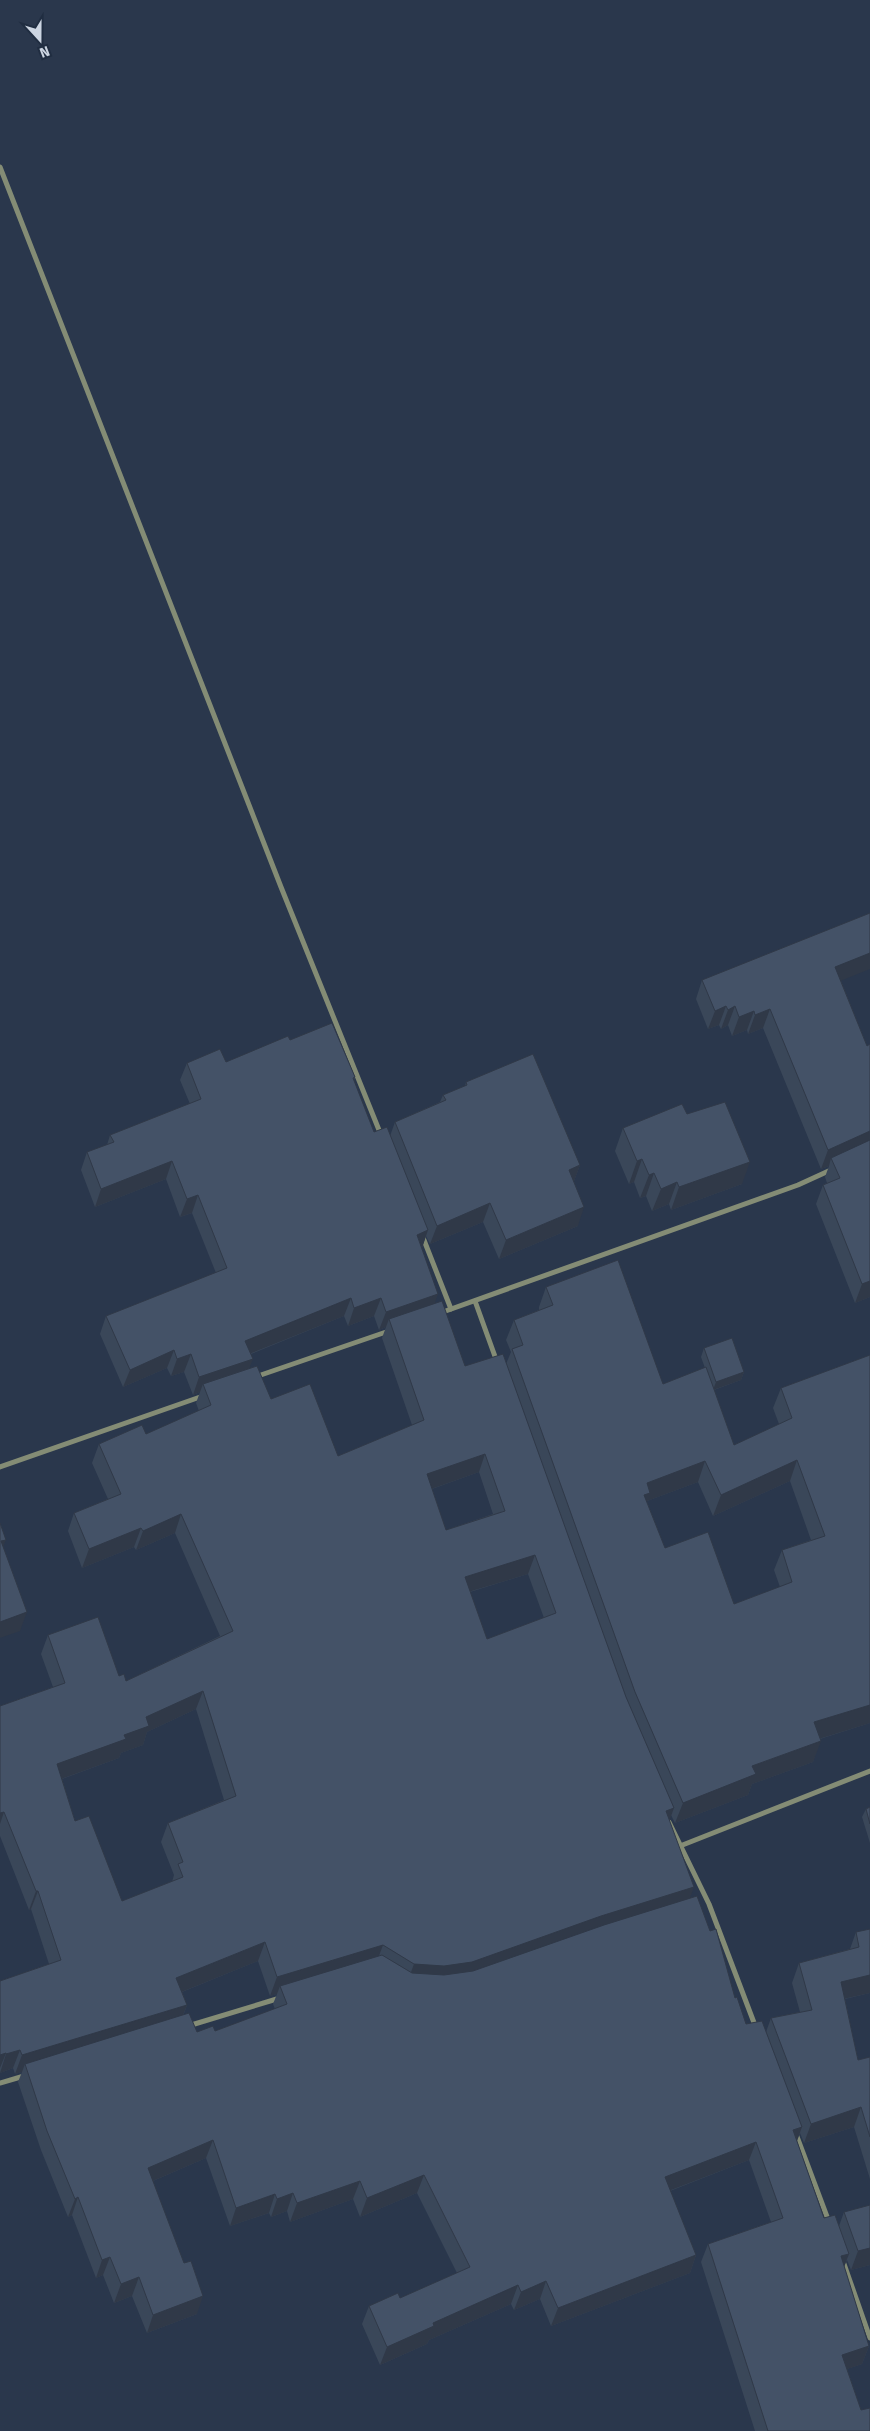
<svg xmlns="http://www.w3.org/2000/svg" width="870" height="2431" font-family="'Fira Sans',sans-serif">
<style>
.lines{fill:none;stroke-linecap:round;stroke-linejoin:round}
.street{stroke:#848c75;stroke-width:5}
.wall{fill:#3a4759;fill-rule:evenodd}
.shaded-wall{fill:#303948}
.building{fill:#445267;stroke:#303948;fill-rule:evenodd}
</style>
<rect width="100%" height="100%" fill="#2a374c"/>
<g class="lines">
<!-- street -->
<g class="street">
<path d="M0,167L281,887L381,1135"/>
<path d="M422,1235L451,1309"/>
<path d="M475,1301L497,1362"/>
<path d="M440,1313L798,1185L833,1169"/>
<path d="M255,1377L389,1331"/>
<path d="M0,1467L203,1396"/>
<path d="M669,1822L709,1904L756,2028"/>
<path d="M680,1846L870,1771"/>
<path d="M188,2026L280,1998"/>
<path d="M0,2083L24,2076"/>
<path d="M796,2134L829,2222"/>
<path d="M843,2261L870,2338"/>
</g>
</g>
<!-- wall -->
<g class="wall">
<path d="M702,980L841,981L867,1046L870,1044V1297L855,1303L816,1204L823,1185L827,1183L825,1177L829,1166L821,1169L763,1028L748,1034L747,1030L732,1036L728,1025L721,1029L719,1025L708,1029L696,999Z"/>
<path d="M290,1040L355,1077L354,1081L374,1132L390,1136L395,1122L440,1102L443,1095L465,1086L466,1082L580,1165L574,1181L578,1226L499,1259L483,1222L430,1244L426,1236L422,1248L435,1303L465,1366L506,1364L511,1352L506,1340L514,1320L539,1310V1307L546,1287L663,1384L705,1368L701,1357L704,1348L744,1372L741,1380L714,1390L734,1445L779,1424L773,1408L781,1388L870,1355V1723L820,1739L813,1762L752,1784L748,1795L675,1823L671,1815L669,1820L690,1898L746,2024L766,2032L771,2018L800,2012L792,1983L799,1963L850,1949L856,1932L870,1993L845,1999L858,2060L870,2057V2179L854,2127L804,2143L800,2133L797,2141L824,2218L839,2226L844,2212L870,2265L851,2270L847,2260L844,2267L869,2346L862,2364L847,2369L861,2410L870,2431H755L701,2262L708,2244L771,2222L749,2160L670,2191L696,2255L690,2273L551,2326L540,2299L514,2310L511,2304L429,2340L427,2344L380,2365L362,2324L369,2306L400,2298L457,2273L417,2193L360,2217L353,2199L290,2222L287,2211L271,2217L269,2213L230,2226L206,2158L153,2181L197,2314L147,2333L132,2296L114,2303L103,2275L96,2278L72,2215L68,2217L41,2150L18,2082L22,2072L15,2074L13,2068L0,2073V1981L49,1964L31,1909L29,1910L0,1836V1706L53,1687L41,1654L48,1635L126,1681L220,1636L175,1533L136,1550L134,1547L82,1568L68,1531L74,1513L108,1499L92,1463L99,1444L146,1434L199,1411L196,1403L200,1392L193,1395L184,1372L171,1376L167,1368L123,1387L100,1334L106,1316L216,1273L192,1213L180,1217L166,1179L95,1207L81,1170L87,1152L107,1145L110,1135L190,1104L180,1080L187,1063L226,1062ZM344,1316L348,1326L374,1316L379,1330L386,1327L382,1338L412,1425L338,1456L271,1399L249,1368L251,1354ZM479,1472L493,1514L446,1530L432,1489ZM790,1481L811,1540L782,1550L774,1570L780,1587L734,1604L665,1548L647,1502V1501L698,1482L713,1516ZM528,1574L544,1618L487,1639L470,1592ZM196,1709L224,1800L168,1823L161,1842L174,1875L172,1882L122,1901L75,1821L62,1779L119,1758L121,1753L143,1745L147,1732ZM258,1961L270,1996L277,1994L273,2004L275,2009L215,2031L197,2032L183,2016L187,2005L182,1992Z"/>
<path d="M687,1114L742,1184L671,1210L669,1204L652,1211L646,1196L640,1198L634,1182L629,1184L615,1151L623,1128Z"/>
<path d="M870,1807V1843L862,1817L866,1809Z"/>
</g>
<!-- shaded-wall -->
<g class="shaded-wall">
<path d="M870,953V969L828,986L835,967Z"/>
<path d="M726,1006L719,1025L708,1029L715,1011Z"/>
<path d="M735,1006L728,1025L721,1029L728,1010Z"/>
<path d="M770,1009L763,1028L748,1034L755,1015Z"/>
<path d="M754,1011L747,1030L732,1036L739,1017Z"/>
<path d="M870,1131V1142L831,1158L829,1166L821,1169L828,1150Z"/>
<path d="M642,1159L634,1182L629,1184L637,1161Z"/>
<path d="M172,1161L166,1179L95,1207L101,1189Z"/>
<path d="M750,1162L742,1184L671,1210L679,1187Z"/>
<path d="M580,1165L573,1184L569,1170Z"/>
<path d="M654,1173L646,1196L640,1198L649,1175Z"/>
<path d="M677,1182L669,1204L652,1211L661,1189Z"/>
<path d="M198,1195L192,1213L180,1217L187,1199Z"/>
<path d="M490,1203L483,1222L430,1244L437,1226Z"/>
<path d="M584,1207L578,1226L499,1259L506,1240Z"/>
<path d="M428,1230L422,1248L417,1235Z"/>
<path d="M870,1281V1297L855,1303L862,1284Z"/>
<path d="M438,1294L432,1311L389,1319L386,1327L379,1330L386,1312Z"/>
<path d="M351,1298L344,1316L239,1358L245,1341Z"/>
<path d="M381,1298L374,1316L348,1326L354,1308Z"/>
<path d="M174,1350L167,1368L123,1387L130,1370Z"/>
<path d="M191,1354L184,1372L171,1376L177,1359Z"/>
<path d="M253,1359L246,1376L203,1384L200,1392L193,1395L199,1377Z"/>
<path d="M744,1372L741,1380L713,1390L716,1382Z"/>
<path d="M485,1454L479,1472L420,1493L427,1474Z"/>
<path d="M797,1460L790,1481L713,1516L721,1495Z"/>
<path d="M705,1461L698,1482L647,1501L643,1513L637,1516L647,1483Z"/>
<path d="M181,1514L175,1533L136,1550L143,1531Z"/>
<path d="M141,1528L134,1547L82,1568L89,1549Z"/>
<path d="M6,1540L0,1555L1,1541Z"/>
<path d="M535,1555L528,1574L458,1595L465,1577Z"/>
<path d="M27,1612L20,1631L0,1638V1622Z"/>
<path d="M203,1691L196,1709L147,1732L143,1745L121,1753L119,1758L50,1783L57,1764L124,1735L146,1717Z"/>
<path d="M870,1705V1723L806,1743L814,1722Z"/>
<path d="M821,1741L813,1762L752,1784L748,1795L675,1823L683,1803L752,1766Z"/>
<path d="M674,1808L667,1827L666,1811Z"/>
<path d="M4,1812L0,1824V1813Z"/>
<path d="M694,1887L687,1906L465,1981L407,1983L414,1964L601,1916Z"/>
<path d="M36,1891H38L31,1909L29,1910Z"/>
<path d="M265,1942L258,1961L169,1997L176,1978Z"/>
<path d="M383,1945L376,1964L280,1986L277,1994L270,1996L277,1977Z"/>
<path d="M870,1975V1993L834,2001L841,1982Z"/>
<path d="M187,2005L180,2023L25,2064L22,2072L15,2074L22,2055Z"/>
<path d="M20,2050L13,2068L0,2073L6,2054Z"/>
<path d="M6,2053L0,2068V2055Z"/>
<path d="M861,2107L854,2127L804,2143L811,2124Z"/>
<path d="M802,2127L795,2146L793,2130Z"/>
<path d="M213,2140L206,2158L141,2186L148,2168Z"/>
<path d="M756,2142L749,2160L658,2195L665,2177Z"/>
<path d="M424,2175L417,2193L360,2217L367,2198Z"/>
<path d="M360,2181L353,2199L290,2222L297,2203Z"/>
<path d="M293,2193L287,2211L271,2217L277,2199Z"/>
<path d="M275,2194L269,2213L230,2226L236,2208Z"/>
<path d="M78,2197L72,2215L68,2217L75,2199Z"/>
<path d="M870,2248V2265L851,2270L858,2251Z"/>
<path d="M849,2254L842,2272L841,2256Z"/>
<path d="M696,2255L690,2273L551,2326L558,2308Z"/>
<path d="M110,2257L103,2275L96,2278L102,2260Z"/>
<path d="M139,2277L132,2296L114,2303L121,2284Z"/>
<path d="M546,2281L540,2299L514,2310L521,2292Z"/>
<path d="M518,2285L511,2304L429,2340L427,2344L380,2365L387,2347L433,2323Z"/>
<path d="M203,2296L197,2314L147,2333L153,2315Z"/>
<path d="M869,2346L862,2364L836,2373L842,2355Z"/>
</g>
<!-- building -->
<g class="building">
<path d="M870,913V953L835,967L867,1046L870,1044V1131L828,1150L770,1009L755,1015L754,1011L739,1017L735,1006L728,1010L726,1006L715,1011L702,980Z"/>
<path d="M332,1023L355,1077L353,1078L374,1132L387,1127L428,1230L417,1235L438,1294L386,1312L381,1298L354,1308L351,1298L245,1341L253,1359L199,1377L191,1354L177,1359L174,1350L130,1370L106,1316L227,1268L198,1195L187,1199L172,1161L101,1189L87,1152L114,1142L110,1135L201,1099L187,1063L220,1049L226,1062L288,1036L290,1040Z"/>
<path d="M533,1054L580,1165L569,1170L584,1207L506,1240L490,1203L437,1226L395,1122L446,1100L443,1095L467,1085L466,1082Z"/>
<path d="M725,1102L750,1162L679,1187L677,1182L661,1189L654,1173L649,1175L642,1159L637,1161L623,1128L682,1104L687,1114Z"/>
<path d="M870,1140V1281L862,1284L823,1185L840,1178L831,1158Z"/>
<path d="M618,1260L663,1384L706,1367L734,1445L792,1418L781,1388L870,1355V1705L814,1722L821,1741L752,1766L756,1774L683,1803L635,1692L512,1349L523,1345L514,1320L553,1305L546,1287ZM797,1460L825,1536L782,1550L792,1582L734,1604L708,1532L665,1548L644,1495L650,1493L647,1483L705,1461L721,1495Z"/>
<path d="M442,1301L465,1366L503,1354L626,1697L674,1808L666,1811L694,1887L601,1916L472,1962L444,1966L414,1964L383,1945L277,1977L265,1942L176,1978L187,2005L22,2055L20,2050L6,2054V2053L0,2055V1981L61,1960L38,1891H36L4,1812L0,1813V1706L65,1683L48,1635L98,1617L119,1676L124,1674L126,1681L233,1631L181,1514L143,1531L141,1528L89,1549L74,1513L121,1494L99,1444L142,1425L146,1434L211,1405L203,1384L257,1366L271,1399L310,1384L338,1456L424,1420L389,1319ZM485,1454L505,1511L446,1530L427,1474ZM535,1555L556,1613L487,1639L465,1577ZM203,1691L236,1796L168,1823L183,1862L178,1864L183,1877L122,1901L89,1816L75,1821L57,1764L126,1739L124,1735L149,1726L146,1717Z"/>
<path d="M732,1338L744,1372L716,1382L704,1348Z"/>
<path d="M0,1523L6,1540L1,1541L27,1612L0,1622Z"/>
<path d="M870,1807V1824L866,1809Z"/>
<path d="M697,1896L710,1931L716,1929L735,1998L737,1997L746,2024L762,2021L802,2127L793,2130L824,2218L835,2215L849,2254L841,2256L869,2346L842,2355L861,2410L870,2408V2431H768L708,2244L783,2218L756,2142L665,2177L696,2255L558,2308L546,2281L521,2292L518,2285L433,2323L434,2326L387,2347L369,2306L398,2293L400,2298L470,2267L424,2175L367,2198L360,2181L297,2203L293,2193L277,2199L275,2194L236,2208L213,2140L148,2168L184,2263L191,2261L203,2296L153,2315L139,2277L121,2284L110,2257L102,2260L78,2197L75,2199L47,2131L25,2064L189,2013L197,2032L213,2026L215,2031L287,2004L280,1986L382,1955L412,1973L444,1975L473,1971L604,1925Z"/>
<path d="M870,1929V1975L841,1982L858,2060L870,2057V2137L861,2107L811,2124L771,2018L812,2010L799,1963L859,1947L856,1932Z"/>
<path d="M870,2205V2248L858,2251L844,2212Z"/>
</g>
<!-- north arrow -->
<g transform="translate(40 40) rotate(159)" stroke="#202d41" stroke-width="4" paint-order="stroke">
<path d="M0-4L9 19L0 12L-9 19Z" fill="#cbd4e1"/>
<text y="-8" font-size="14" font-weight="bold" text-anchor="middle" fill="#cbd4e1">N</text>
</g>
</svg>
